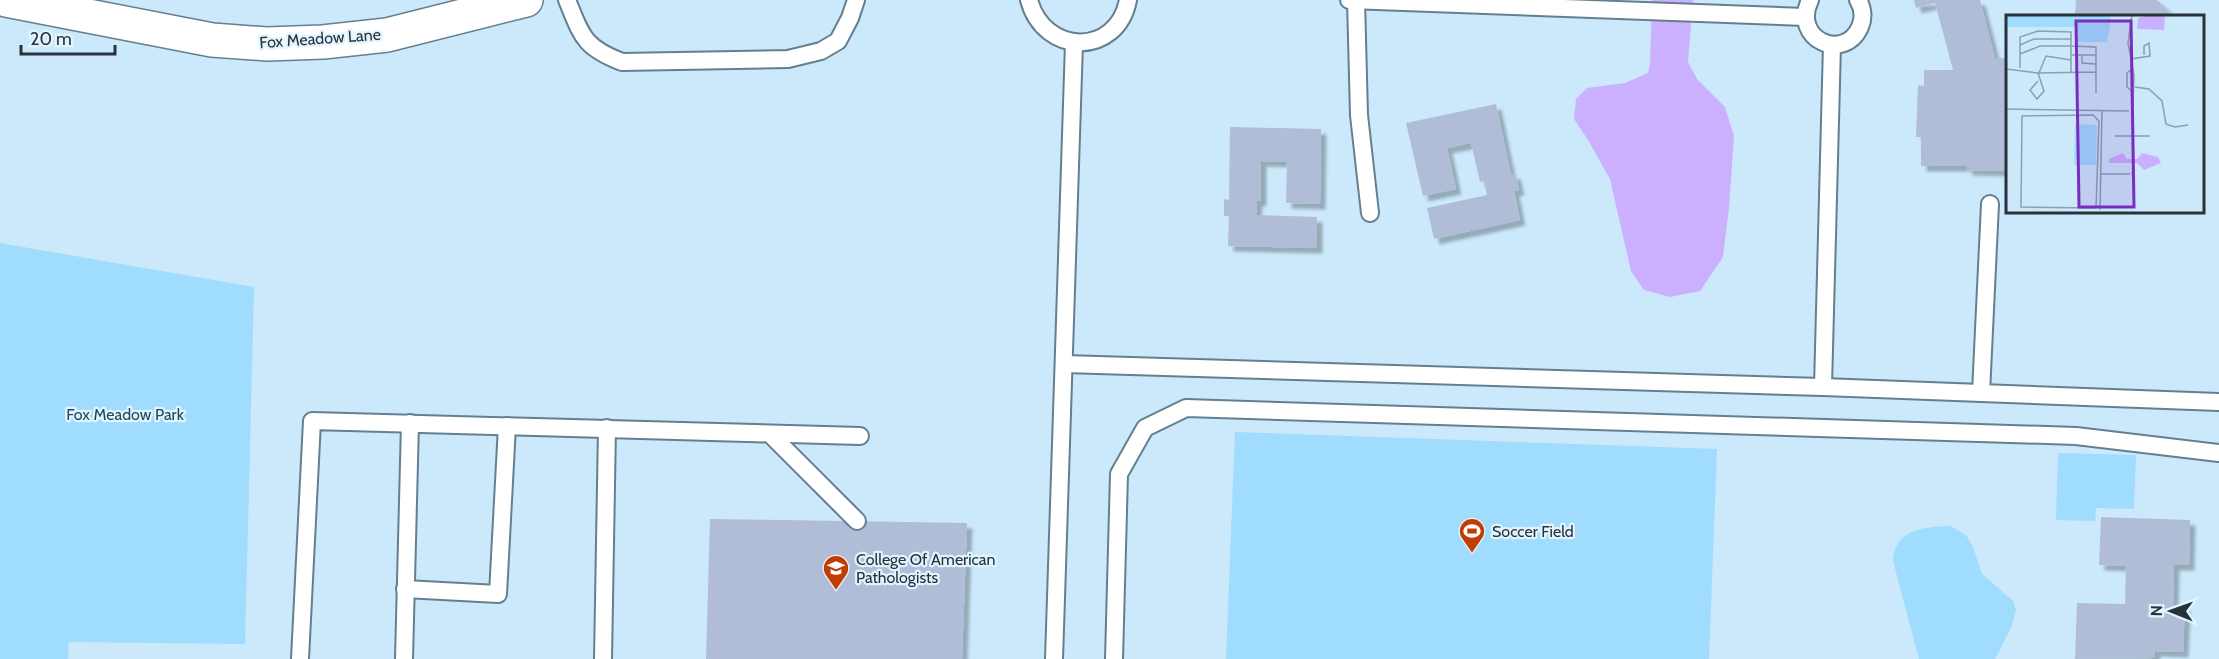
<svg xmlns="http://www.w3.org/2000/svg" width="2219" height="659" font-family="Cabin,sans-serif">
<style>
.green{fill:#9fdcfe}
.water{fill:#cab0ff}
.building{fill:#b1bdd7;filter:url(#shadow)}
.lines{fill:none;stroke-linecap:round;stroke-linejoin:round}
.service-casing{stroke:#647f8f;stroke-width:20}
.minor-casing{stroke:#647f8f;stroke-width:36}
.service{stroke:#fff;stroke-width:16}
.minor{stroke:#fff;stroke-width:33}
.labels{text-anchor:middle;stroke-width:4.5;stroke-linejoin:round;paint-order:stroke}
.street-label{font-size:16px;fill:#273239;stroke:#e2f4ff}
.park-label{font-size:16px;fill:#20495d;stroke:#e2f4ff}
.poi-label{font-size:16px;fill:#273239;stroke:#e2f4ff;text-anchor:start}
.inset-road{fill:none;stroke:#89a0ad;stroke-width:1.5}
.view{fill:#7b2cbf;fill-opacity:0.15;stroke:#7b2cbf;stroke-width:3}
.inset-edge{fill:none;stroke:#273239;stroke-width:3}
</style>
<defs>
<filter id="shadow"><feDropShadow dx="5.5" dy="5.5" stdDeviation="1.5" flood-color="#0004"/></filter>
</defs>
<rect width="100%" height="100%" fill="#cbe9fa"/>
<!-- green -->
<g class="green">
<path d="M0,243L254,287L245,644L69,642L68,659H0Z"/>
<path d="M1235,432L1717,449L1709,659H1226Z"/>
<path d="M2058,453L2136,455L2134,509L2096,508L2095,521L2056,520Z"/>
<path d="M1950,526L1966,535L1973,547L1982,574L2013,601L2016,610L2012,625L1995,659H1919L1893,561C1895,529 1923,527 1950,526Z"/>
</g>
<!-- water -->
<path class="water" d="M1652,0H1693L1688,62L1697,79L1725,107L1734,136L1729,207L1723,257L1700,291L1670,297L1644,290L1631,271L1610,179L1588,140L1574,119L1576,99L1587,88L1625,83L1648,73L1650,64Z"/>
<!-- building -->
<g class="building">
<path d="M1914,0H1980L1995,58H2008V171L1967,170V166H1921V137H1916L1918,85L1924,86V70H1953L1935,3L1916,8Z"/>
<path d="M2076,0H2157L2168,10L2170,16H2075Z"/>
<path d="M1496,104L1511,175L1515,173L1519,190L1514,191L1520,220L1434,239L1427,208L1487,195L1484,181L1480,182L1471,143L1447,148L1456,189L1423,196L1406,123Z"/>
<path d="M1230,127L1321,129L1320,204L1286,203L1287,162L1261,161V201H1257L1256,215L1317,217V248L1228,246L1229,216H1224V199L1229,200Z"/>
<path d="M2101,517L2190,520L2189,565H2174L2173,606H2185L2183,652L2155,651L2154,658L2075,659L2077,603L2125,604L2126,566L2099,565Z"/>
<path d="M710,519L967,523L962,659H706Z"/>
</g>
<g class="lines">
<!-- service casing -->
<g class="service-casing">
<g id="service">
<path d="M567,0C582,36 583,47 622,62L788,59L821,51L838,41L850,18L856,0"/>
<path d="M1029,0C1044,56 1117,57 1128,0"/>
<path d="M1349,0L1805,17"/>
<path d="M1356,0L1359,115L1370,213"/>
<path d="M1810,0C1791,39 1844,63 1860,27C1864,18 1863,8 1858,0"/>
<path d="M1064,364L1823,387L2219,402"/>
<path d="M1823,387L1832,45"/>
<path d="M1981,393L1990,204"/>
<path d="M770,434L857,521"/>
<path d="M405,589L498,594L507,426"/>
<path d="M300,659L312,421L860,436"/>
<path d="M404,659L410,423"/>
<path d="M603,659L607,428"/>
<path d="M1054,659L1074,43"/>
<path d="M1114,659L1119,474L1145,428L1186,408L2076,436L2219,453"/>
</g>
</g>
<!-- minor casing -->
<g class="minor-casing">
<path id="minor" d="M6,0L212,40L267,44L323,42L387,35L526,0"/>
</g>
<!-- service -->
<use href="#service" class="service"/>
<!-- minor -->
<use href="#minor" class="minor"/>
</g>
<!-- icons -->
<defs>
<g id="stadium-pin" transform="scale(1.35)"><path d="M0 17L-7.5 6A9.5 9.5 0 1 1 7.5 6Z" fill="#c33c01" stroke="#e2f4ff"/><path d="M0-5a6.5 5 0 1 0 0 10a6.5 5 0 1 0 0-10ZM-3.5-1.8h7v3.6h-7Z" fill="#fff"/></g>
<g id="university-pin" transform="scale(1.35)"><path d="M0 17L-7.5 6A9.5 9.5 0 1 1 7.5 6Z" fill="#c33c01" stroke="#e2f4ff"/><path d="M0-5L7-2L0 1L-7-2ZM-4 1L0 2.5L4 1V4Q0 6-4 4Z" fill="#fff"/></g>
</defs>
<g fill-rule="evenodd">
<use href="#stadium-pin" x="1472" y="531"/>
<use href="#university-pin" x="836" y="568"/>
</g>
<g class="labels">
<!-- street labels -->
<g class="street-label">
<text transform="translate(320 38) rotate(-4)" y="6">Fox Meadow Lane</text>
</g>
<!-- park labels -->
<g class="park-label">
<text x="125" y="420">Fox Meadow Park</text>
</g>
<!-- poi labels -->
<g class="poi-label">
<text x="1492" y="537">Soccer Field</text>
<text x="856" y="565">College Of American<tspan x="856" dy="18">Pathologists</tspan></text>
</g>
</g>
<!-- overview -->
<g transform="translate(2006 15)">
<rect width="198" height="198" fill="#cbe9fa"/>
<path d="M0,0H103L105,4L101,27H71V12H0ZM69,109L91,110L90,150H68Z" fill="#9fdcfe"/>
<path d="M145,0H159L158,15L131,14L132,3ZM117,138L121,144H131L136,138L152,142L155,148L138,155L131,148H103V144Z" fill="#cab0ff"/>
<path class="inset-road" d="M126,0L122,28L128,60L127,92M14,30L28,24H65M14,39L34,31H65V57M65,40H90M76,40V48L90,49M125,44L144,41L143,28L138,31V40M14,53V22L32,16L65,17V31L90,32V78M127,53L121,58V72L128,78M0,54L31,58L90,57M32,58L38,76L31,84L24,75L32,66M33,58L40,41L65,45M129,72L143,74L156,86L160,109L169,112L182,110M0,94L123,96M87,100L93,106L90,193L15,192L16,101ZM109,121H144M126,157L127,162V100M95,159H124M94,195L96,95"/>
<path class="view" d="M70,6H125L128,192H73Z"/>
<rect width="198" height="198" class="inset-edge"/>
</g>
<!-- north arrow -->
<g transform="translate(2171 611) rotate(271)" stroke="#e2f4ff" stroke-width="4.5" paint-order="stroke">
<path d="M0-4.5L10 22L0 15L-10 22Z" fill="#273239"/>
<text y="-9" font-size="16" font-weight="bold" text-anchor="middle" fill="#273239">N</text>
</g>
<!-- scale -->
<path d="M21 45v9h94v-9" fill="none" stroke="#273239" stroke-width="3"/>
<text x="30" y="45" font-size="18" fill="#273239" stroke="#e2f4ff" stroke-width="4.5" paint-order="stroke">20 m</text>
</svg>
